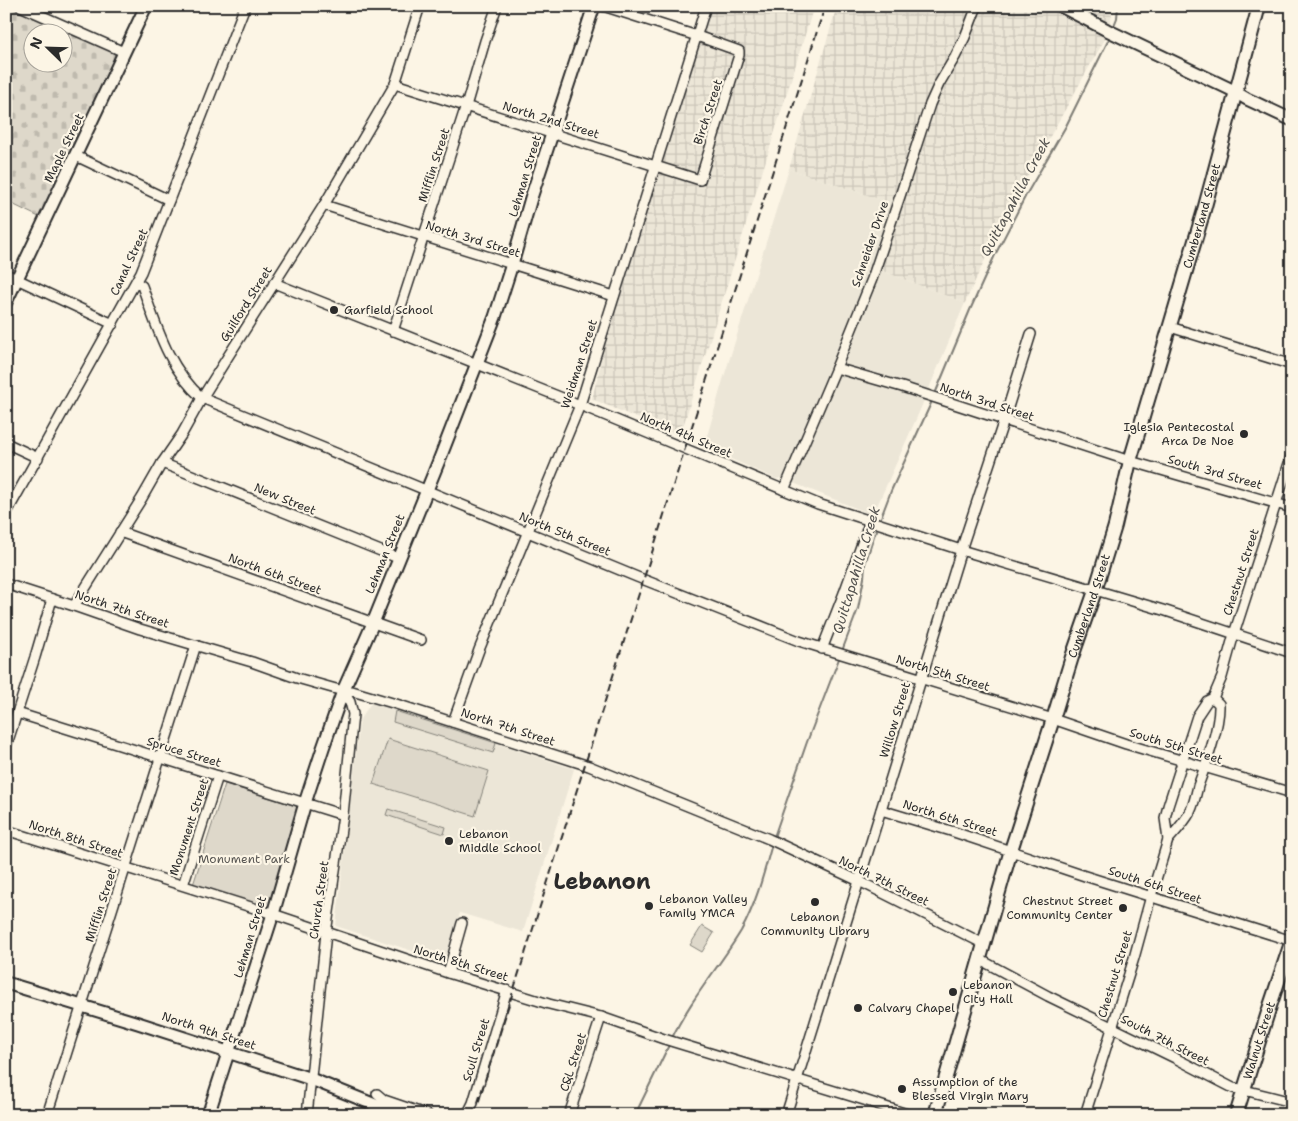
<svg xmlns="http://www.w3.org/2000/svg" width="1298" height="1121" font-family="'Shantell Sans',sans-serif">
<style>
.built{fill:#ece6d7}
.industrial{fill:url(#industrial-grid)}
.cemetery{fill:url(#cemetery-stones);stroke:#84827a;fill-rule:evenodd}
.green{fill:#ded8ca;stroke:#84827a}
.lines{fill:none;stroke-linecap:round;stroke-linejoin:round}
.stream{stroke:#7d7b74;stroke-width:2}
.minor-casing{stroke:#2b2b2b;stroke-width:12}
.major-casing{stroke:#2b2b2b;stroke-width:15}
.highway-casing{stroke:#2b2b2b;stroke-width:16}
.minor{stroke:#fcf5e5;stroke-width:9}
.major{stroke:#fcf5e5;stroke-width:11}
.highway{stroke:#fcf5e5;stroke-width:12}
.rail{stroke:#2b2b2b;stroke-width:2;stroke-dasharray:8 4;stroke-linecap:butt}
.poi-dot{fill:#2b2b2b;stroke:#fcf5e5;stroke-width:2}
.labels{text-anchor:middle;stroke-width:4.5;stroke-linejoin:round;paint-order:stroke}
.street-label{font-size:12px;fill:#2b2b2b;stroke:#fcf5e5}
.poi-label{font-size:12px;fill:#2b2b2b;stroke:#fcf5e5;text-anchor:start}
.park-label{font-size:12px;fill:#585653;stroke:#fcf5e5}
.water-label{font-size:14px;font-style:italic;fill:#545350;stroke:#fcf5e5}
.town-label{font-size:22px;font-weight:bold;fill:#2b2b2b;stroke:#fcf5e5}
</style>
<defs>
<pattern id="industrial-grid" width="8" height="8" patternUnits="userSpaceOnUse" patternTransform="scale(1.25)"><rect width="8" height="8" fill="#ece6d7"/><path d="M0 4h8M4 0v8" fill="none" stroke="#cbc5b9"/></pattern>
<pattern id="cemetery-stones" width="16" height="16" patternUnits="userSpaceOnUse" patternTransform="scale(1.25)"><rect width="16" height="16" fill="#ded8ca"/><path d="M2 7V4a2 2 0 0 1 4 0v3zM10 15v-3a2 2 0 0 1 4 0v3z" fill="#bfbaae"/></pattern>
</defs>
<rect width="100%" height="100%" fill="#fcf5e5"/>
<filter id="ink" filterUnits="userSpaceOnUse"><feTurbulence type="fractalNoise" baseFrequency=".02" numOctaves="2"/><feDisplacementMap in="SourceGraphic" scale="10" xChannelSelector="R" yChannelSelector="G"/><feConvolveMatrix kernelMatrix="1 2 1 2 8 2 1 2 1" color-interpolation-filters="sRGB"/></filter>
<g filter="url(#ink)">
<!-- built -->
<g class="built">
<path d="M789,169L894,204L870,266L965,303L917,417L873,515L781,478L776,479L704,447L723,380Z"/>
<path d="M372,702L574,769L523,932L460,913L446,962L336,926L360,719Z"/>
</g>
<!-- industrial -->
<g class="industrial">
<path d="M711,6H814L680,436L592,399L610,325Z"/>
<path d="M837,6H1114L1106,37L1003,220L965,303L870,266L894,204L789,169Z"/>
</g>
<!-- cemetery -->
<path class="cemetery" d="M6,6H9L112,51L116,56L41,218L6,201ZM32,32H62V62H32Z"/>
<!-- green -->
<g class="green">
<path d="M395,711L496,743L493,753L393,722Z"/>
<path d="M388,739L489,771L475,816L373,784Z"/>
<path d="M225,784L302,808L271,910L193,885Z"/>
<path d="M388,809L446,827L444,834L386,815Z"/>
<path d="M702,926L714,933L702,952L690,945Z"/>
</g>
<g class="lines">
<!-- stream -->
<g class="stream">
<path d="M1113,28L1117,18L1118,6"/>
<path d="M935,394L970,310L995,255L1026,195L1066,126L1110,37"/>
<path d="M880,520L891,491L932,401"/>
<path d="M842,651L858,609L864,578L865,564L877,527"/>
<path d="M774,837L807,742L840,656"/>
<path d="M672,1038C690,1000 719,967 741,931C756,904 764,873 772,844"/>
<path d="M635,1115L669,1045"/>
</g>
<!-- minor casing -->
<g class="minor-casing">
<g id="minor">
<path d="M20,6L124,52"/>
<path d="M395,84L700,180L739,55V51L697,36L603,6"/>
<path d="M76,156L169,200"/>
<path d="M324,205L614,296"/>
<path d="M6,274L113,324"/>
<path d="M136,282L142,286C157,327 168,368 202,398L637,577L799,641L1053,719L1126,744L1292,793"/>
<path d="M274,283L580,405L818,504L961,550L1166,611L1292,653"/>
<path d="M1170,327L1292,365"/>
<path d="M393,331L466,106L485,41L497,6"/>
<path d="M836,368L902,387L1130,461L1292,508"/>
<path d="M6,443L38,458"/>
<path d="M162,463L398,558"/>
<path d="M784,490L836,368L872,279L901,193L930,104L939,84L955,57L965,37L977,6"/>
<path d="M6,514L141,272L245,6"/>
<path d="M120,532L421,640"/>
<path d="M6,584L74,606L140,629L252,662L297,678L343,691H352L396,704L589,766L769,839L859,881L984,944"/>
<path d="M74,606L142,498L162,463L182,434L202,398L227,358L324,205L395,84L420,6"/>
<path d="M822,649L844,593L870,521"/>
<path d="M17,713L343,815"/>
<path d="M453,722L479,650L580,405L706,6"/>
<path d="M6,747L35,657L52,599"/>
<path d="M881,810L951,831L1085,876L1292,941"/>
<path d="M6,830L273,914L448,973L549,1004L601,1017L664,1039L864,1100L910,1115"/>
<path d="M1168,840C1176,831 1185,822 1190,812C1194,804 1196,795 1198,786C1206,764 1220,727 1219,704L1213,698"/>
<path d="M183,885L218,776"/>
<path d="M979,959L1048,996L1175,1058L1233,1088L1244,1090L1292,1102"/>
<path d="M448,973L462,923"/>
<path d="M377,1094L384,1100L428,1115"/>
<path d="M47,1115L196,645"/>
<path d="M307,1115L326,933L343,815L353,714L350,702L343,691"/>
<path d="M464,1115L469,1111L473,1103L507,990"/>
<path d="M569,1115L601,1017"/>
<path d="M786,1115L859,881L961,550L1004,420L1031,334"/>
<path d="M1085,1115L1134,958L1151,896L1168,840L1165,818L1168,806L1197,716L1207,701L1213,698L1222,677L1234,634L1292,454"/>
</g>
</g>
<!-- major casing -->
<g class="major-casing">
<g id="major">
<path d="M1061,6L1107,30L1230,89L1247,99L1292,120"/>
<path d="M6,302L146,6"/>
<path d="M6,983L138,1023L311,1079L400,1115"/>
<path d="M208,1115L273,914L305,803L323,748L343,691L373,623L440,458L495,317L512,264L531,198L594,6"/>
</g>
</g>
<!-- highway casing -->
<g class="highway-casing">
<g id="highway">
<path id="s1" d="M935,1115L1011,850L1053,719L1072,657L1095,591L1115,526L1130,461L1204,210L1259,6"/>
<path id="s2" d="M1236,1115L1270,1006L1292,940"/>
</g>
</g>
<!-- minor -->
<use href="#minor" class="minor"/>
<!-- major -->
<use href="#major" class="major"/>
<!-- highway -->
<use href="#highway" class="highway"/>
<!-- rail -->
<path class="rail" d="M474,1115L825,6"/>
</g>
</g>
<!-- markers -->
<g class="poi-dot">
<circle cx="334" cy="310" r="5"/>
<circle cx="1244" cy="434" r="5"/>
<circle cx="449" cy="841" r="5"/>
<circle cx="815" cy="902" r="5"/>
<circle cx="649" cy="906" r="5"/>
<circle cx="1123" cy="908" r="5"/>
<circle cx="953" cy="992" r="5"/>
<circle cx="858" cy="1008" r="5"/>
<circle cx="902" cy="1089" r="5"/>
</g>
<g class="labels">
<!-- street labels -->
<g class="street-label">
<text transform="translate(708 112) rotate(-72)" y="4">Birch Street</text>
<text transform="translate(551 120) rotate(17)" y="4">North 2nd Street</text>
<text transform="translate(64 148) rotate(-64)" y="4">Maple Street</text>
<text transform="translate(434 165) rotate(-72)" y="4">Mifflin Street</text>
<text transform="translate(525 176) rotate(-73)" y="4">Lehman Street</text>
<text dy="4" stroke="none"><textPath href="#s1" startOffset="938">Cumberland Street</textPath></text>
<text transform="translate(473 239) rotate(17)" y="4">North 3rd Street</text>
<text transform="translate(870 244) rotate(-71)" y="4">Schneider Drive</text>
<text transform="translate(129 262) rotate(-65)" y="4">Canal Street</text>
<text transform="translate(246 304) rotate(-58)" y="4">Guilford Street</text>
<text transform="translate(579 364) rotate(-72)" y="4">Weidman Street</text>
<text transform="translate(987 402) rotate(18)" y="4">North 3rd Street</text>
<text transform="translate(686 435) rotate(23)" y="4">North 4th Street</text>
<text transform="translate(1215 472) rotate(16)" y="4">South 3rd Street</text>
<text transform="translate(285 499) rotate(22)" y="4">New Street</text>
<text transform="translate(565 534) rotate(22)" y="4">North 5th Street</text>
<text transform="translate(385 554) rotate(-68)" y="4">Lehman Street</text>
<text transform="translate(1241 572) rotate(-72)" y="4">Chestnut Street</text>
<text transform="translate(275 574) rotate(20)" y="4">North 6th Street</text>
<text dy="4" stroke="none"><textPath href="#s1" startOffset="532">Cumberland Street</textPath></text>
<text transform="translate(122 609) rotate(18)" y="4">North 7th Street</text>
<text transform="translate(943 673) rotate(17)" y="4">North 5th Street</text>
<text transform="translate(895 720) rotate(-73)" y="4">Willow Street</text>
<text transform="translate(508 727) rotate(18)" y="4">North 7th Street</text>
<text transform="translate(1176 746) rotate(17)" y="4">South 5th Street</text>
<text transform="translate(184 752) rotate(17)" y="4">Spruce Street</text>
<text transform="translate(950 818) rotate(17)" y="4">North 6th Street</text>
<text transform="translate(189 827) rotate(-72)" y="4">Monument Street</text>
<text transform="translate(76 839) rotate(18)" y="4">North 8th Street</text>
<text transform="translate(884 881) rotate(26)" y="4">North 7th Street</text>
<text transform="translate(1155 885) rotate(18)" y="4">South 6th Street</text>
<text transform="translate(319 900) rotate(-82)" y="4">Church Street</text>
<text transform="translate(101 905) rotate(-72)" y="4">Mifflin Street</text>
<text transform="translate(250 937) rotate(-73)" y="4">Lehman Street</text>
<text transform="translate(461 963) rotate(17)" y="4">North 8th Street</text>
<text transform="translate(1115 974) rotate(-73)" y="4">Chestnut Street</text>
<text transform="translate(209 1031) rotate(18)" y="4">North 9th Street</text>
<text transform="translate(1165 1040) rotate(27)" y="4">South 7th Street</text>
<text dy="4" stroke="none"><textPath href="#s2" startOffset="78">Walnut Street</textPath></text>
<text transform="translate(476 1050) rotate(-73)" y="4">Scull Street</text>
<text transform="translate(573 1062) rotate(-72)" y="4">C&amp;L Street</text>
</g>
<!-- poi labels -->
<g class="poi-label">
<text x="344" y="314">Garfield School</text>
<text x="1234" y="431" text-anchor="end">Iglesia Pentecostal<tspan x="1234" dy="14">Arca De Noe</tspan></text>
<text x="459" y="838">Lebanon<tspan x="459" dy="14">Middle School</tspan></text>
<text x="659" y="903">Lebanon Valley<tspan x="659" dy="14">Family YMCA</tspan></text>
<text x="1113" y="905" text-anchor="end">Chestnut Street<tspan x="1113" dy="14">Community Center</tspan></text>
<text x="815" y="921" text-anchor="middle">Lebanon<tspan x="815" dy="14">Community Library</tspan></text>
<text x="963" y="989">Lebanon<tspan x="963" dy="14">City Hall</tspan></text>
<text x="868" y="1012">Calvary Chapel</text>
<text x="912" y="1086">Assumption of the<tspan x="912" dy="14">Blessed Virgin Mary</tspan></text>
</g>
<!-- park labels -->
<g class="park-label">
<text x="244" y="863">Monument Park</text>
</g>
<!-- water labels -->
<g class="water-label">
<text transform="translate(1015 197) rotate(-62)" y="5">Quittapahilla Creek</text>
<text transform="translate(856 570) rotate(-73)" y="5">Quittapahilla Creek</text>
</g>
<!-- town labels -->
<g class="town-label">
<text x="602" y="889">Lebanon</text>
</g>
</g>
<!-- margin -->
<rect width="1298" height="1121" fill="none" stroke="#fcf5e5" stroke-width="25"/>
<rect x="12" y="12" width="1273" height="1096" fill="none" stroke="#2b2b2b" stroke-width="2" filter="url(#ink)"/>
<!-- north arrow -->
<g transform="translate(48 48) rotate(293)"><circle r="24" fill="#fcf5e5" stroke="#a8a49b"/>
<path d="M0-4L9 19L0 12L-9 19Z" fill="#2b2b2b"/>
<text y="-8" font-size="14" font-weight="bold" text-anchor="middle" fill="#2b2b2b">N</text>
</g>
</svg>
